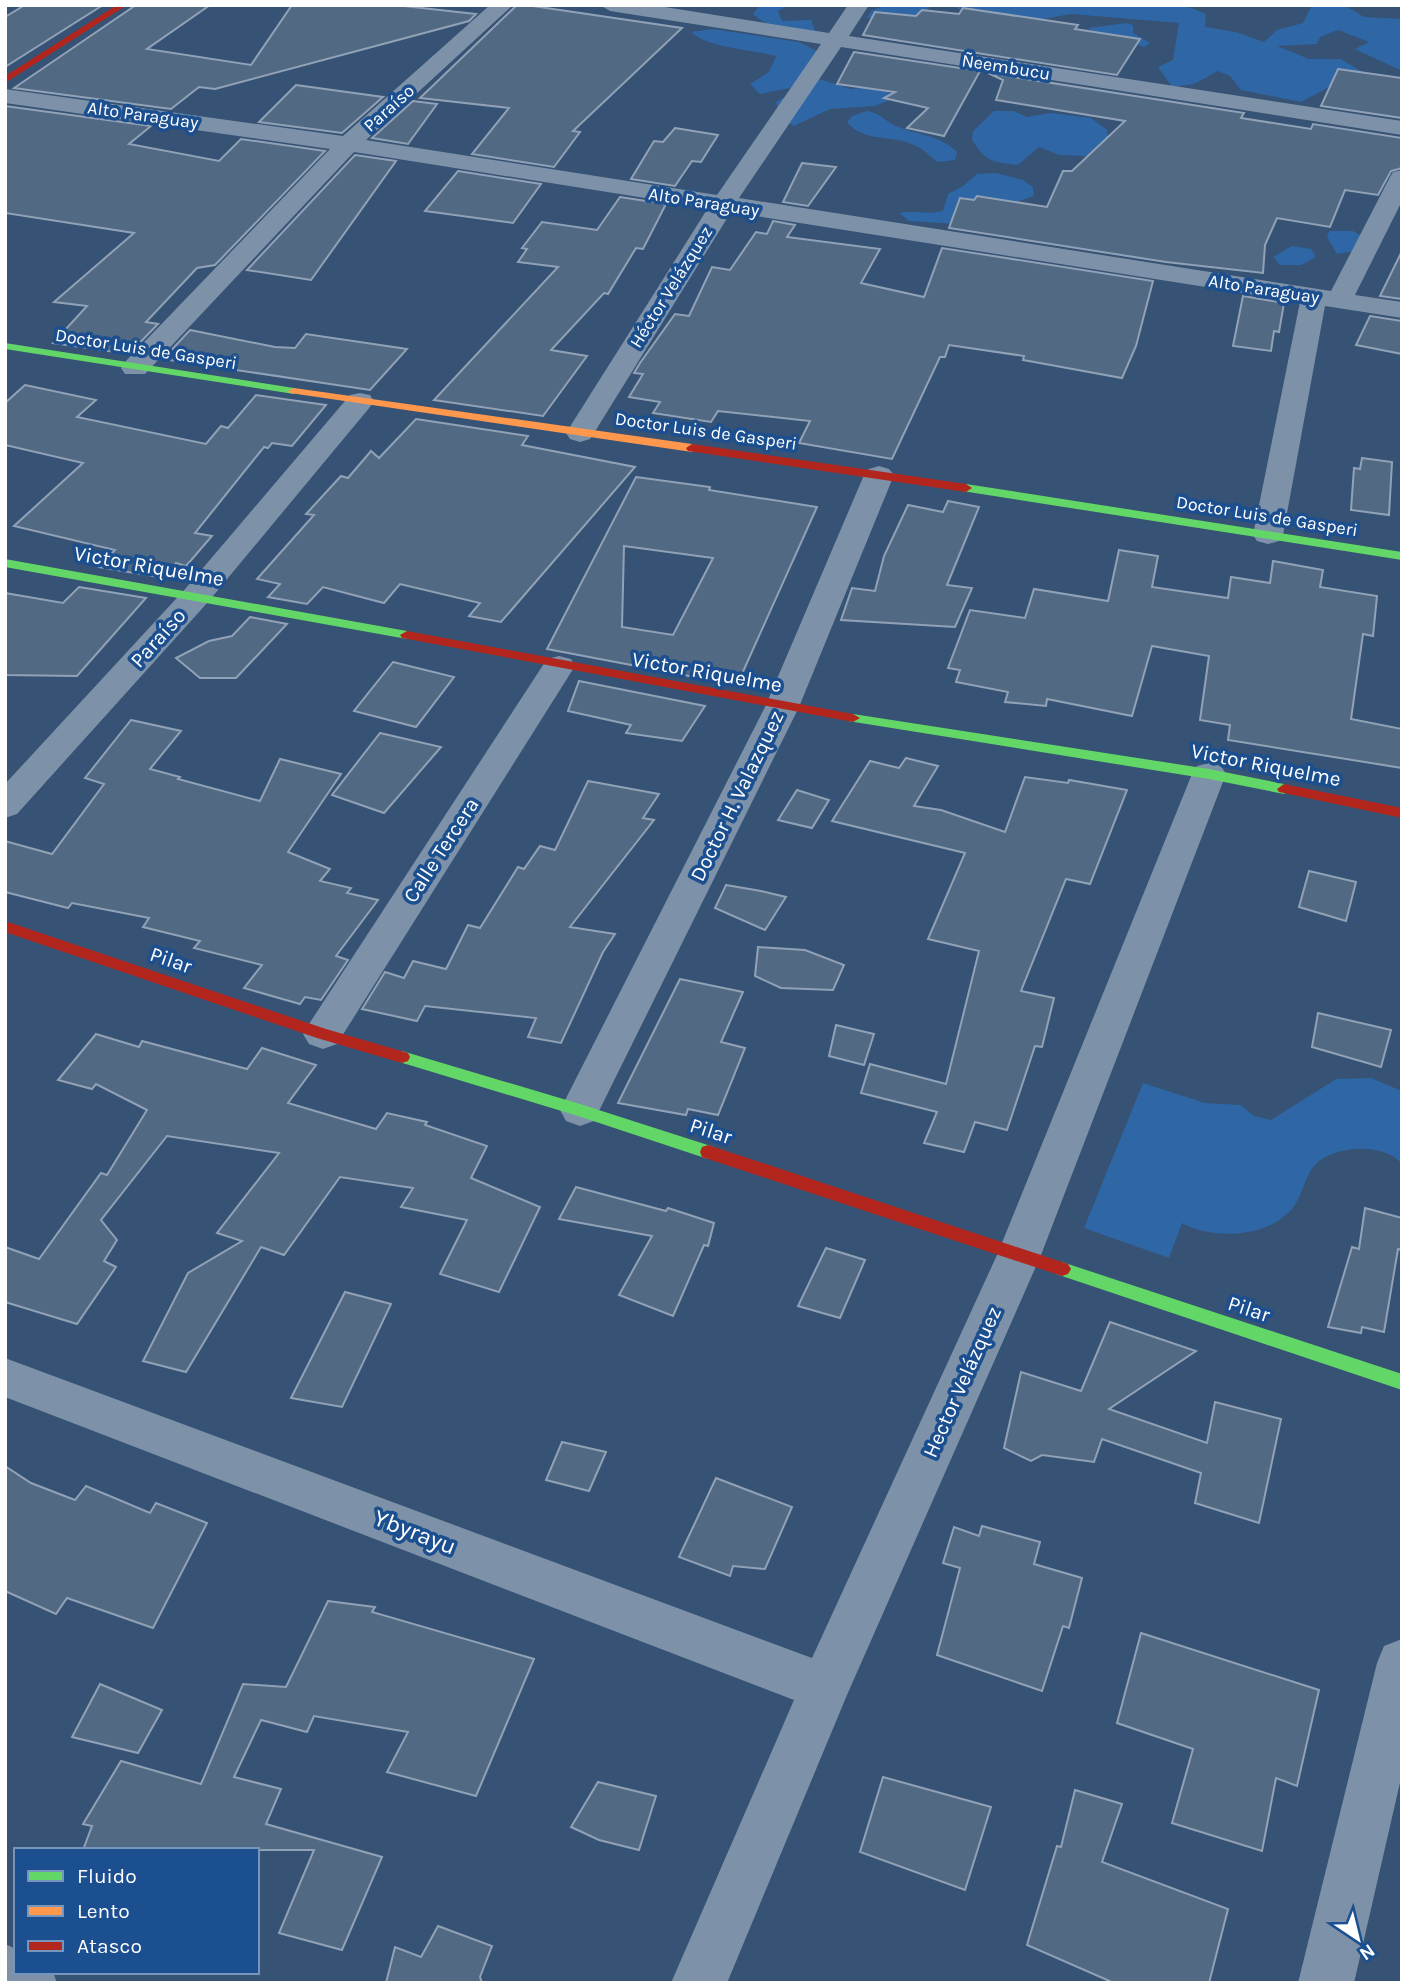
<svg xmlns="http://www.w3.org/2000/svg" width="1407" height="1988" font-family="Karla,sans-serif">
<style>
.green{fill:#2f66a5}
.building{fill:#526984;stroke:#92a2b6;stroke-width:2;fill-rule:evenodd}
.lines{fill:none;stroke-linecap:round;stroke-linejoin:round}
.street{fill:#7d92a8;fill-rule:evenodd}
.fast{fill:#63d668;fill-rule:evenodd}
.slow{fill:#ff974d;fill-rule:evenodd}
.jam{fill:#b3261e;fill-rule:evenodd}
.labels{text-anchor:middle;stroke-width:7;stroke-linejoin:round;paint-order:stroke}
.far-street-label{font-size:18px;fill:#fff;stroke:#1b4f8f}
.street-label{font-size:21px;fill:#fff;stroke:#1b4f8f}
.near-street-label{font-size:24px;fill:#fff;stroke:#1b4f8f}
</style>
<rect width="100%" height="100%" fill="#365274"/>
<!-- green -->
<g class="green">
<path d="M760,5H789L778,11L782,21L811,20L816,33C793,31 771,30 753,14Z"/>
<path d="M885,5H929L930,7L920,18H867L871,11Z"/>
<path d="M953,5H1184L1206,14L1205,27L1236,32L1264,42L1277,30L1303,23L1312,5H1344L1364,17L1401,19L1402,71L1355,49L1369,42L1338,30L1320,37L1317,44L1277,46L1309,59H1341L1364,73L1340,81L1301,102L1241,90L1230,76L1218,71L1194,84L1172,87L1158,67L1173,60L1179,23L1071,14L1043,19L960,10Z"/>
<path d="M1126,23L1133,25V33L1150,43L1145,47L1099,35L1088,28Z"/>
<path d="M713,29L799,42L825,55L795,87L760,94L750,84L769,72L776,56C751,49 710,49 691,32Z"/>
<path d="M816,78L851,89L868,87L888,91L892,99L875,106L830,109L794,126L781,119L776,102Z"/>
<path d="M867,111C881,113 884,121 896,126C917,135 940,135 957,152L955,160L937,162C928,154 921,147 909,143C887,135 863,142 847,122L852,116Z"/>
<path d="M994,111H1014L1027,117L1050,113L1091,118L1107,130L1111,157L1059,155L1039,147L1018,165C992,162 986,162 972,140L973,131Z"/>
<path d="M996,173L1023,180L1033,187L1034,196C1016,202 1003,208 987,196L974,199L957,224L909,221L899,213C915,210 928,215 943,211L948,194L963,186L977,174Z"/>
<path d="M1329,231H1353L1367,239L1360,250L1337,254L1327,237Z"/>
<path d="M1292,246L1311,249L1316,257L1301,265H1280L1273,257Z"/>
<path d="M1371,1078L1402,1091V1164C1386,1144 1343,1145 1322,1159C1305,1169 1304,1195 1292,1209C1267,1238 1212,1240 1182,1223L1169,1258L1084,1228L1143,1083L1205,1103L1241,1105L1254,1116L1271,1120L1336,1079Z"/>
</g>
<!-- building -->
<g class="building">
<path d="M25,5H103L5,67V17Z"/>
<path d="M136,5H210L147,49L251,65L292,5H395L476,14L469,21L215,89L199,87L171,109L14,88Z"/>
<path d="M517,5H526L682,28L573,131L580,132L554,167L472,154L509,108L420,98Z"/>
<path d="M963,8L1078,25L1075,29L1140,39L1117,75L863,35L875,12L916,16L922,10L959,14Z"/>
<path d="M854,52L980,71L944,136L907,128L928,108L884,98L895,92L837,84Z"/>
<path d="M1338,69L1402,78V118L1321,106Z"/>
<path d="M988,73L1244,113L1241,118L1311,129L1313,124L1402,138V168L1391,171L1378,195L1345,190L1330,227L1277,218L1265,245L1263,273L1166,262L949,228L960,198L974,200L977,196L1047,207L1063,171H1072L1125,121L996,100L1003,80Z"/>
<path d="M296,85L383,97L342,133L259,122Z"/>
<path d="M413,101L437,104L408,144L372,138Z"/>
<path d="M5,106L151,126L129,144L219,161L241,139L325,151L215,265L197,268L146,322L158,324L129,354L53,343L87,306L54,302L134,233L5,213Z"/>
<path d="M675,128L718,135L701,162L692,161L675,186L631,179L654,141L663,142Z"/>
<path d="M355,155L396,161L311,280L247,270Z"/>
<path d="M802,163L836,167L808,206L783,202Z"/>
<path d="M458,171L541,184L513,223L425,211Z"/>
<path d="M620,197L666,204L643,249L636,248L608,294L604,293L551,350L587,356L543,416L434,400L558,267L518,262L527,249L522,248L542,222L597,230Z"/>
<path d="M773,221L795,225L787,237L880,249L861,283L924,297L942,248L1153,281L1136,346L1122,378L1023,360L1024,356L949,345L945,357H940L892,459L799,443L810,421L718,411L711,422L653,413L660,402L629,397L643,374L634,373L640,363L675,314L689,316L712,267L730,270L756,232L767,234Z"/>
<path d="M1402,251V299L1380,296Z"/>
<path d="M1243,296L1284,303L1279,332L1274,331L1271,351L1233,346Z"/>
<path d="M1370,316L1402,321V354L1356,345Z"/>
<path d="M190,330L275,347L295,348L306,334L407,349L370,390L163,359Z"/>
<path d="M25,385L96,400L77,417L206,444L221,426L228,428L256,395L326,405L292,446L272,443L268,448L264,447L195,533L212,536L186,566L176,563L164,578L99,567L115,550L14,526L83,463L5,445V403Z"/>
<path d="M416,419L528,436L522,445L635,467L501,622L469,616L480,603L400,584L384,603L323,587L307,604L268,597L280,584L257,579L314,515L306,514L341,476L348,478L371,451L379,458Z"/>
<path d="M1362,458L1392,462L1389,515L1351,510L1354,468L1360,469Z"/>
<path d="M636,477L710,487L709,490L817,507L737,685L547,649ZM624,546L713,558L673,635L622,627Z"/>
<path d="M948,501L979,507L947,585L972,588L955,627L841,620L852,588L875,591L884,556L908,505L943,512Z"/>
<path d="M1119,550L1158,556L1152,587L1228,598L1231,577L1270,583L1273,561L1323,570L1320,587L1377,596L1373,636L1363,634L1351,719L1402,729V768L1228,740L1230,725L1200,720L1209,656L1152,646L1132,716L1047,699L1046,706L1005,702L1008,692L956,682L960,670L948,668L970,610L1025,618L1034,589L1108,601Z"/>
<path d="M79,587L146,598L77,676L5,675V593L63,603Z"/>
<path d="M250,617L287,624L236,678H200L176,658L209,641L232,636Z"/>
<path d="M393,662L454,677L416,727L354,711Z"/>
<path d="M579,681L705,706L682,741L626,733L631,725L568,711Z"/>
<path d="M131,720L181,731L150,769L180,777L178,779L260,801L280,759L341,774L288,852L330,869L320,881L351,888L347,893L378,900L336,956L348,960L321,1000L305,997L300,1004L244,988L262,965L194,948L200,941L143,927L149,918L72,903L68,908L5,892V841L52,854L104,784L85,778Z"/>
<path d="M380,733L441,747L384,813L332,795Z"/>
<path d="M906,758L938,766L914,806L941,810L1005,832L1025,777L1068,783L1069,780L1127,790L1090,884L1066,879L1021,991L1054,998L1042,1047L1035,1046L1007,1130L975,1122L964,1152L924,1143L937,1112L861,1093L870,1064L946,1084L979,951L928,939L965,853L832,821L870,761L899,768Z"/>
<path d="M588,781L659,794L643,818L654,820L570,927L615,934L603,952L561,1043L528,1037L536,1018L425,1006L417,1021L362,1009L385,972L404,978L413,961L446,969L468,925L480,928L518,867L524,869L540,846L555,850Z"/>
<path d="M797,790L829,800L812,828L778,820Z"/>
<path d="M1309,871L1356,882L1346,921L1299,907Z"/>
<path d="M726,885L761,891L786,897L765,930L715,908Z"/>
<path d="M758,947L805,950L844,965L833,990L781,988L755,976Z"/>
<path d="M680,979L743,992L721,1042L745,1048L718,1115L688,1109L686,1115L618,1103Z"/>
<path d="M1318,1013L1391,1030L1381,1067L1312,1047Z"/>
<path d="M836,1025L874,1034L864,1065L829,1056Z"/>
<path d="M96,1034L139,1047L142,1041L247,1069L262,1048L316,1065L288,1103L376,1129L387,1113L427,1122L425,1125L487,1146L471,1178L540,1207L499,1292L440,1274L467,1220L401,1207L413,1188L340,1177L284,1255L261,1247L186,1372L143,1361L188,1273L242,1241L217,1233L279,1153L167,1136L101,1220L117,1240L104,1261L116,1267L77,1324L5,1302V1247L39,1259L101,1173L107,1175L147,1110L96,1084L92,1089L58,1080Z"/>
<path d="M576,1187L666,1211L668,1208L714,1223L708,1246L704,1245L673,1316L619,1295L652,1236L559,1219Z"/>
<path d="M1365,1208L1402,1218V1250L1398,1249L1384,1332L1362,1327L1361,1333L1328,1327L1352,1247L1359,1249Z"/>
<path d="M826,1248L865,1260L840,1318L798,1306Z"/>
<path d="M345,1292L391,1304L342,1407L291,1398Z"/>
<path d="M1110,1322L1196,1351L1109,1409L1207,1443L1215,1402L1281,1419L1259,1523L1195,1503L1201,1473L1102,1439L1094,1462L1042,1455L1031,1461L1004,1448L1021,1372L1081,1391Z"/>
<path d="M562,1442L606,1452L589,1491L546,1480Z"/>
<path d="M5,1466L31,1483L75,1500L86,1486L150,1513L156,1503L207,1523L153,1628L67,1598L56,1614L5,1591Z"/>
<path d="M716,1478L792,1507L765,1569L733,1566L730,1576L679,1557Z"/>
<path d="M982,1526L1040,1542L1034,1564L1082,1578L1069,1628L1063,1626L1042,1691L937,1655L960,1568L943,1563L954,1527L979,1536Z"/>
<path d="M328,1601L375,1607L372,1612L534,1659L476,1796L387,1772L408,1732L314,1716L307,1732L261,1720L234,1777L281,1789L266,1824L382,1857L342,1950L279,1933L314,1850H83L92,1826L83,1824L121,1761L201,1784L243,1684L286,1687Z"/>
<path d="M1141,1633L1319,1690L1297,1786L1276,1778L1262,1851L1172,1823L1193,1749L1117,1723Z"/>
<path d="M100,1684L162,1710L138,1753L72,1737Z"/>
<path d="M883,1777L991,1807L965,1890L860,1852Z"/>
<path d="M598,1782L656,1796L639,1850L599,1840L571,1827Z"/>
<path d="M1075,1790L1122,1804L1102,1862L1228,1909L1209,1983H1114L1027,1945L1057,1846L1061,1847Z"/>
<path d="M438,1926L492,1946L480,1977L482,1983H386L395,1947L421,1957Z"/>
</g>
<g class="lines">
<!-- street -->
<g class="street">
<path d="M490,5H513L366,140L717,195L821,44L610,11L600,5H652L829,33L848,5H869L849,36L1402,121V135L841,47L739,198L1331,291L1390,177L1393,172L1402,170V201L1355,295L1402,302V318L1325,306L1283,535L1279,541L1268,544L1257,541L1253,535L1300,302L731,212L594,433L590,439L580,442L570,439L566,433L708,208L354,152L145,374H125L121,368L125,362L330,149L5,103V89L343,136Z"/>
<path d="M360,393L370,395L374,401L370,407L208,602L17,814L5,818V784L186,588L350,395Z"/>
<path d="M879,466L889,469L894,475L799,707L594,1121L580,1126L566,1121L560,1110L765,707L864,475L869,469Z"/>
<path d="M559,656L571,659L575,666L337,1044L323,1049L309,1044L303,1034L309,1024L547,659Z"/>
<path d="M1209,763L1221,766L1226,774L1041,1255L847,1695L727,1983H671L794,1700L5,1397V1358L812,1658L997,1255L1192,774L1197,766Z"/>
<path d="M1402,1639V1774L1354,1983H1298L1377,1663L1384,1646Z"/>
<path d="M5,1944L16,1949V1972H53L57,1983H5Z"/>
</g>
<!-- fast -->
<g class="fast">
<path d="M5,343L294,388L300,391L294,394L5,349Z"/>
<path d="M966,484L1402,552V560L962,491V485Z"/>
<path d="M5,559L407,631L414,635L407,639L5,567Z"/>
<path d="M853,714L1209,769L1284,784L1291,789L1284,794L1209,779L848,721L846,718L848,715Z"/>
<path d="M402,1051L580,1104L714,1147L716,1152L714,1157L708,1159L578,1116L396,1061L394,1057L396,1053Z"/>
<path d="M1062,1262L1402,1374V1390L1056,1274L1053,1269L1056,1264Z"/>
</g>
<!-- slow -->
<path class="slow" d="M294,388L692,444L698,448L692,452L290,393L288,391Z"/>
<!-- jam -->
<g class="jam">
<path d="M117,5H127L5,83V76Z"/>
<path d="M692,444L966,484L972,488L966,492L688,451L686,448Z"/>
<path d="M407,631L853,714L860,718L853,722L402,638L400,635Z"/>
<path d="M1284,784L1402,808V818L1279,792L1277,789Z"/>
<path d="M5,921L326,1029L408,1053L410,1057L408,1061L402,1063L317,1038L5,932Z"/>
<path d="M708,1145L1062,1262L1068,1264L1071,1269L1068,1274L1062,1276L702,1157L700,1152L702,1147Z"/>
</g>
</g>
<g class="labels">
<!-- far-street labels -->
<g class="far-street-label">
<text transform="translate(1006 67) rotate(9)" y="6">Ñeembucu</text>
<text transform="translate(389 108) rotate(-42)" y="6">Paraíso</text>
<text transform="translate(143 115) rotate(8)" y="6">Alto Paraguay</text>
<text transform="translate(704 202) rotate(9)" y="6">Alto Paraguay</text>
<text transform="translate(671 287) rotate(-58)" y="6">Héctor Velázquez</text>
<text transform="translate(1264 289) rotate(9)" y="6">Alto Paraguay</text>
<text transform="translate(146 349) rotate(9)" y="6">Doctor Luis de Gasperi</text>
<text transform="translate(706 431) rotate(8)" y="6">Doctor Luis de Gasperi</text>
<text transform="translate(1267 516) rotate(9)" y="6">Doctor Luis de Gasperi</text>
</g>
<!-- street labels -->
<g class="street-label">
<text transform="translate(149 566) rotate(10)" y="7">Victor Riquelme</text>
<text transform="translate(158 638) rotate(-48)" y="7">Paraíso</text>
<text transform="translate(707 672) rotate(10)" y="7">Victor Riquelme</text>
<text transform="translate(1266 765) rotate(11)" y="7">Victor Riquelme</text>
<text transform="translate(737 796) rotate(-64)" y="7">Doctor H. Valazquez</text>
<text transform="translate(441 850) rotate(-57)" y="7">Calle Tercera</text>
<text transform="translate(171 960) rotate(19)" y="7">Pilar</text>
<text transform="translate(711 1131) rotate(18)" y="7">Pilar</text>
<text transform="translate(1249 1309) rotate(18)" y="7">Pilar</text>
<text transform="translate(962 1382) rotate(-66)" y="7">Hector Velázquez</text>
</g>
<!-- near-street labels -->
<g class="near-street-label">
<text transform="translate(415 1532) rotate(21)" y="8">Ybyrayu</text>
</g>
</g>
<!-- border -->
<rect width="1407" height="1988" fill="none" stroke="#ffffff" stroke-width="14"/>
<!-- legend -->
<rect x="14" y="1848" width="245" height="126" fill="#1b4f8f" stroke="#7695bc" stroke-width="2"/>
<rect x="28" y="1871" width="35" height="10" fill="#63d668" stroke="#7695bc" stroke-width="2"/>
<text x="77" y="1883" font-size="21" fill="#ffffff">Fluido</text>
<rect x="28" y="1906" width="35" height="10" fill="#ff974d" stroke="#7695bc" stroke-width="2"/>
<text x="77" y="1918" font-size="21" fill="#ffffff">Lento</text>
<rect x="28" y="1941" width="35" height="10" fill="#b3261e" stroke="#7695bc" stroke-width="2"/>
<text x="77" y="1953" font-size="21" fill="#ffffff">Atasco</text>
<!-- north arrow -->
<g transform="translate(1358 1939) rotate(145)" stroke="#1b4f8f" stroke-width="5" paint-order="stroke">
<path d="M0-5L12 26L0 18L-12 26Z" fill="#ffffff"/>
<text y="-10" font-size="19" font-weight="bold" text-anchor="middle" fill="#ffffff">N</text>
</g>
</svg>
